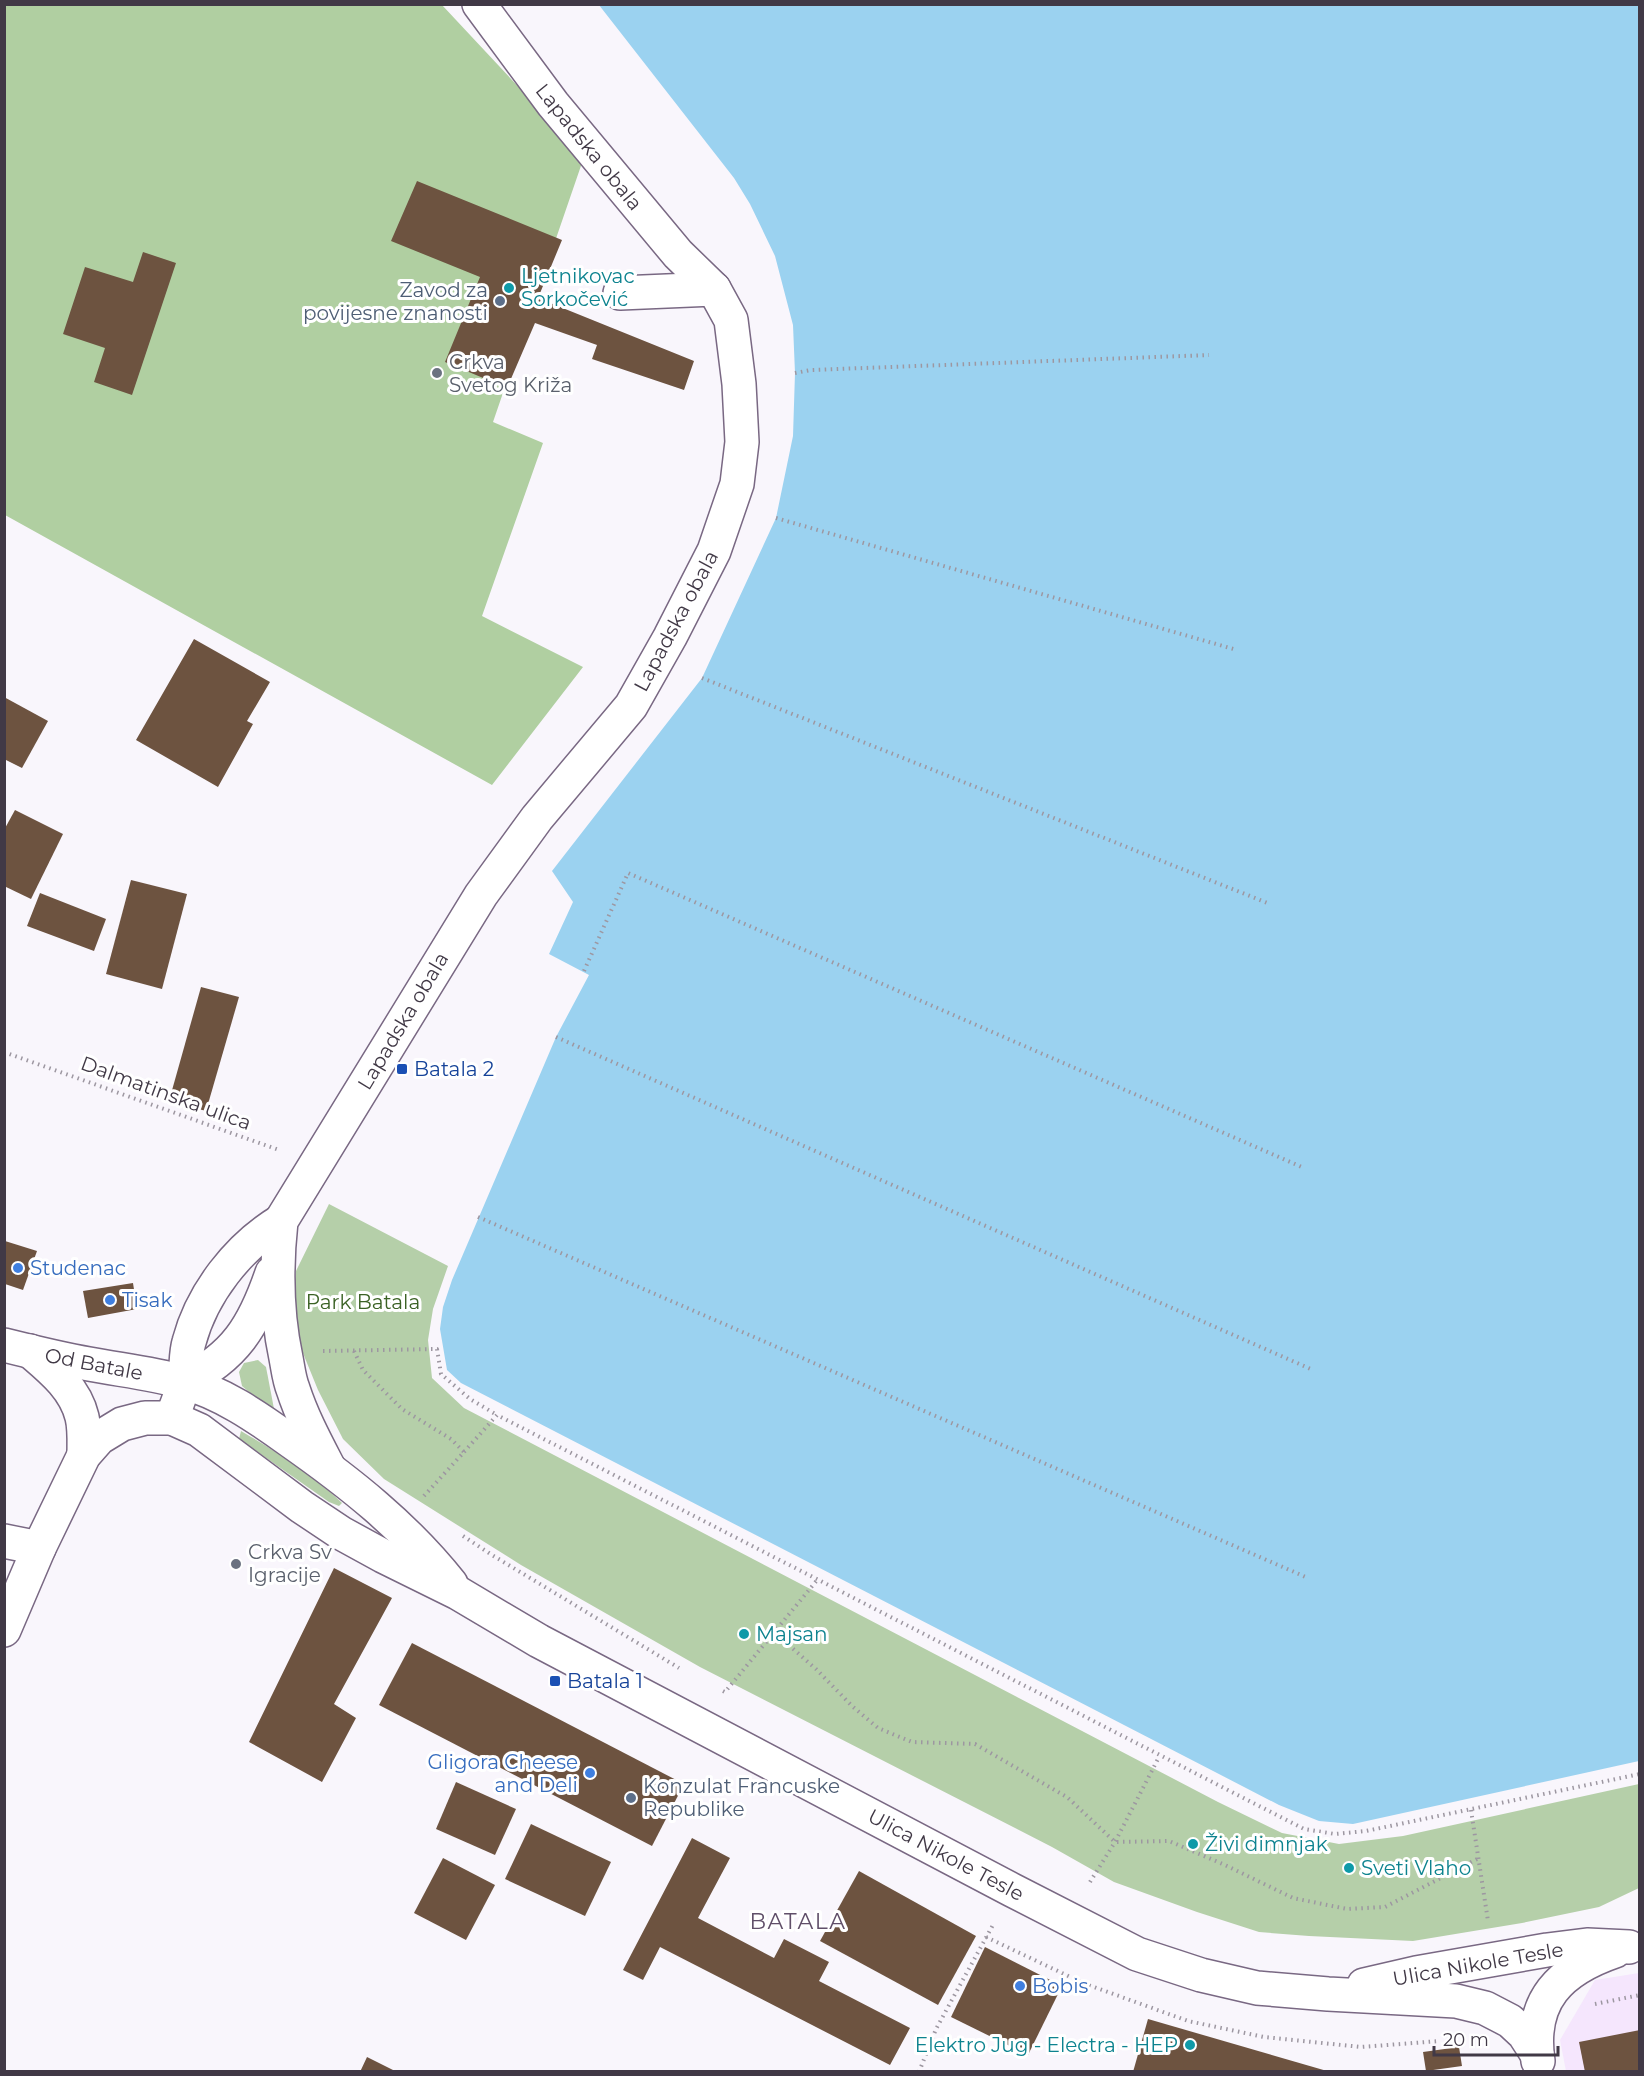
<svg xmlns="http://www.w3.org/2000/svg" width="1644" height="2076" font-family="Montserrat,sans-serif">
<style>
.built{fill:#f5e6fd}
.green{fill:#b5cfa9}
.forest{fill:#b0cfa1}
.water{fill:#9bd2f0}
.building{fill:#6d5340}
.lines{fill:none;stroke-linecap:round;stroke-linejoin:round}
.minor-casing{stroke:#796883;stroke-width:36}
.major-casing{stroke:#796883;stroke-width:36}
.path{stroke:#9d97a1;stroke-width:4;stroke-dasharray:1.5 4.5;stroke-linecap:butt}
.minor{stroke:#fff;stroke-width:33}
.major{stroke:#fff;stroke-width:33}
.culture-dot{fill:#0f9aa8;stroke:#fff;stroke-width:2}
.service-dot{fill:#5c6f8a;stroke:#fff;stroke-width:2}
.worship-dot{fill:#6b7280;stroke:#fff;stroke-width:2}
.transit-dot{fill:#1a4fb4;stroke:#fff;stroke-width:2}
.shop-dot{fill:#3f7fe0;stroke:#fff;stroke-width:2}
.labels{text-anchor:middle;stroke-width:6;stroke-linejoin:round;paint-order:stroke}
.street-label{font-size:20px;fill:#413946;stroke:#fff}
.culture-label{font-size:20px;fill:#0d838f;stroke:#fff;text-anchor:start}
.service-label{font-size:20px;fill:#4e5e75;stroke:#fff;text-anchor:end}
.worship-label{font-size:20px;fill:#5b616d;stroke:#fff;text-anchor:start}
.transit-label{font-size:20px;fill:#164399;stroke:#fff;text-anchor:start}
.shop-label{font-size:20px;fill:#366cbe;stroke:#fff;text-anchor:start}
.park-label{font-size:20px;fill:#3b6225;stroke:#fff}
.quarter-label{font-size:22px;letter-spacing:1.5px;fill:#604f69;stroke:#fff}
</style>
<rect width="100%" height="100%" fill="#f9f6fc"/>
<!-- built -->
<path class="built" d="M1639,1973V2071H1566L1560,2040L1595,1980Z"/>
<!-- green -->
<g class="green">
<path d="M329,1204L448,1266L433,1309L428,1340L432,1378L464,1408L1218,1802L1282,1833L1339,1844L1403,1836L1639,1784V1888L1599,1907L1522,1923L1413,1941L1309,1936L1259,1932L1197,1912L1114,1882L1052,1847L700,1667L521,1565L384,1479L343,1439L318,1390L296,1336L292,1304L296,1271Z"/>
<path d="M258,1360L266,1367L275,1414L242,1386L239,1372L244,1363Z"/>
<path d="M241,1431C277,1452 313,1474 342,1503L339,1506L329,1502L239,1439Z"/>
</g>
<!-- forest -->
<path class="forest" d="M5,5H442L584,157L493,422L543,443L482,616L583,667L492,785L5,515Z"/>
<!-- water -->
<path class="water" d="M599,5H1639V1761L1353,1824L1319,1821L1279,1805L461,1383L447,1370L440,1329L443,1307L452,1280L556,1037L589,975L549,954L573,902L552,871L702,678L776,518L793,436L795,373L793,325L775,256L750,204L734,178Z"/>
<!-- building -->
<g class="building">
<path d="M417,181L562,240L538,298L694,361L684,390L592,359L597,345L535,323L507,388L445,362L480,277L391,241Z"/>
<path d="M143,252L176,263L132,395L94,382L105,348L63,334L85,267L133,282Z"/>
<path d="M194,639L270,682L247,721L253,724L218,787L136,740Z"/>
<path d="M4,697L48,721L22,768L4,759Z"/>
<path d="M15,810L63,834L31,899L4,886V830Z"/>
<path d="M131,880L187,894L162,989L106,974Z"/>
<path d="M40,893L106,919L94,951L27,926Z"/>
<path d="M201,987L239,997L206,1111L169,1101Z"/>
<path d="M5,1241L37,1251L23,1290L5,1284Z"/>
<path d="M133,1283L137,1309L88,1318L83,1291Z"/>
<path d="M334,1568L392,1598L334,1704L356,1718L322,1782L249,1742Z"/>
<path d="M412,1643L684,1784L652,1846L379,1705Z"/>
<path d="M456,1782L516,1809L495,1855L436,1829Z"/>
<path d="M531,1824L611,1862L585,1916L505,1879Z"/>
<path d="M692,1838L730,1858L698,1918L774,1958L784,1939L829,1962L819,1981L910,2028L890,2065L660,1947L643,1980L623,1970Z"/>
<path d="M443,1858L495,1885L466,1940L414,1913Z"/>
<path d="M859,1871L976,1936L938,2005L820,1941Z"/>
<path d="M985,1947L1062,1986L1028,2055L951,2017Z"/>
<path d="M1148,2019L1327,2071V2072H1133Z"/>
<path d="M1640,2030V2072H1585L1579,2042Z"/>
<path d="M1459,2047L1462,2066L1426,2071L1423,2052Z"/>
<path d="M367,2057L397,2072H360Z"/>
</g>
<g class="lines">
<!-- minor casing -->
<g class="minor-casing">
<g id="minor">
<path d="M620,293L714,289"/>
<path d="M184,1382C235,1357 254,1326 272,1273"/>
<path d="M172,1418C176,1406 181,1395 184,1383C187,1370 185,1355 189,1342C202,1293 238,1247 281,1221"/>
<path d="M329,1468C316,1443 302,1417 293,1389C289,1379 288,1368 286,1358C276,1312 276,1267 281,1221L481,895L537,818L631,706L670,637L714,551L737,484L742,442L739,384L731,320L714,289L678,254L553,104L479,4"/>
<path d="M4,1541L39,1548"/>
</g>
</g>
<!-- major casing -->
<g class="major-casing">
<g id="major">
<path d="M4,1345C32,1352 60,1359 89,1364C120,1370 152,1373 182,1382C221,1392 257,1417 289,1440C349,1482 406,1527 451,1584"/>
<path d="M30,1351C51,1369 75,1388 82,1417C85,1429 84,1443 84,1455"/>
<path d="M4,1630L39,1548L84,1455L99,1438L122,1424L145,1418H172L199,1430L302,1507L341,1533L383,1556L458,1593L539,1641L1012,1890L1137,1954L1201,1975L1257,1988L1328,1994L1456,2001L1485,2008L1510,2021L1524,2034L1537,2054"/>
<path d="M1364,1985L1416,1973L1547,1950L1587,1945L1629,1947"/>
<path d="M1538,2061C1529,2000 1560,1970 1615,1951"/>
</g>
</g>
<!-- path -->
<g class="path">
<path d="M795,373L811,370L1209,355"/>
<path d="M776,518L1237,650"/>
<path d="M702,678L1270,904"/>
<path d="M584,971L628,873L1304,1168"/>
<path d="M556,1037L1313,1370"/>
<path d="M4,1052L279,1150"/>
<path d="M478,1217L1308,1578"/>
<path d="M323,1351L437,1349L441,1374L470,1399L497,1415"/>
<path d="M354,1351L363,1370L402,1409L451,1439L464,1452L423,1497"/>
<path d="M464,1452L497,1415L1304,1829L1335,1834L1366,1831L1640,1774"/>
<path d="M463,1536L492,1555L679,1668"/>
<path d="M775,1633L816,1669L852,1706L878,1728L912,1742L975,1744L1067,1797L1115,1842L1169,1841L1225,1865L1293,1898L1347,1909L1385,1907L1479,1858"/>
<path d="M723,1691L725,1692L818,1579"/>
<path d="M1471,1810L1488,1921"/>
<path d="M1090,1882L1115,1842L1159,1757"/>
<path d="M986,1937L1083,1983L1188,2021L1264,2037L1361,2047L1440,2041"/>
<path d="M1595,2004L1640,1995"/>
<path d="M919,2072L936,2029L994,1923"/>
</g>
<!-- minor -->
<use href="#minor" class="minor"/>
<!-- major -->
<use href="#major" class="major"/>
</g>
<!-- markers -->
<g class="culture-dot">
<circle cx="509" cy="288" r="6"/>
<circle cx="744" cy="1634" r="6"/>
<circle cx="1193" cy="1844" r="6"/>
<circle cx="1349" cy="1868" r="6"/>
<circle cx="1190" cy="2045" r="6"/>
</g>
<g class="service-dot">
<circle cx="500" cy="301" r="6"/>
<circle cx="631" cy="1798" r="6"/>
</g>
<g class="worship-dot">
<circle cx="437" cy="373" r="6"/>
<circle cx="236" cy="1564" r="6"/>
</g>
<g class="transit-dot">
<rect x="396" y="1063" width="12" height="12" rx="3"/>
<rect x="549" y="1675" width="12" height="12" rx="3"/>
</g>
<g class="shop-dot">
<circle cx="18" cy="1268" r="6"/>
<circle cx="110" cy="1300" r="6"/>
<circle cx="590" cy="1773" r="6"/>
<circle cx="1020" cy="1986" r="6"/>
</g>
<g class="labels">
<!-- street labels -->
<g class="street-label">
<text transform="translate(589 147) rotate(51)" y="7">Lapadska obala</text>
<text transform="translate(676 621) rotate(-62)" y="7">Lapadska obala</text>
<text transform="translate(403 1021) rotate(-59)" y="7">Lapadska obala</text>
<text transform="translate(166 1093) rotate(20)" y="7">Dalmatinska ulica</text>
<text transform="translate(94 1364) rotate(11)" y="7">Od Batale</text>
<text transform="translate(946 1855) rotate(28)" y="7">Ulica Nikole Tesle</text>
<text transform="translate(1478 1964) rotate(-10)" y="7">Ulica Nikole Tesle</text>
</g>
<!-- culture labels -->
<g class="culture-label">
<text x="521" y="283">Ljetnikovac<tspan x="521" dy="23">Sorkočević</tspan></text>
<text x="756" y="1641">Majsan</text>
<text x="1205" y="1851">Živi dimnjak</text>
<text x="1361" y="1875">Sveti Vlaho</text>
<text x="1178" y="2052" text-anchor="end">Elektro Jug - Electra - HEP</text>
</g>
<!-- service labels -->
<g class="service-label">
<text x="488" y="297">Zavod za<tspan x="488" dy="23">povijesne znanosti</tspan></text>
<text x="643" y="1793" text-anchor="start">Konzulat Francuske<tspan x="643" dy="23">Republike</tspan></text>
</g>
<!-- worship labels -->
<g class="worship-label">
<text x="449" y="369">Crkva<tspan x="449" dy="23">Svetog Križa</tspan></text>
<text x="248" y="1559">Crkva Sv<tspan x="248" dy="23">Igracije</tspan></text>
</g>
<!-- transit labels -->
<g class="transit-label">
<text x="414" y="1076">Batala 2</text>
<text x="567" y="1688">Batala 1</text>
</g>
<!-- shop labels -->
<g class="shop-label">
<text x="30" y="1275">Studenac</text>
<text x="122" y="1307">Tisak</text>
<text x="578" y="1769" text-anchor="end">Gligora Cheese<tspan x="578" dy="23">and Deli</tspan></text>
<text x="1032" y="1993">Bobis</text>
</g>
<!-- park labels -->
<g class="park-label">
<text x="363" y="1309">Park Batala</text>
</g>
<!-- quarter labels -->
<g class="quarter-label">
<text x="798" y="1929">BATALA</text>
</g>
</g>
<!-- border -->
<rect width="1644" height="2076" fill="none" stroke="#413946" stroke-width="12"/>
<!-- scale -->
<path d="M1434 2046v9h124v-9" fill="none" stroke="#413946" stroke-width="3"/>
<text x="1443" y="2046" font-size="18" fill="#413946" stroke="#ffffff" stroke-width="4.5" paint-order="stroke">20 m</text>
</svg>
